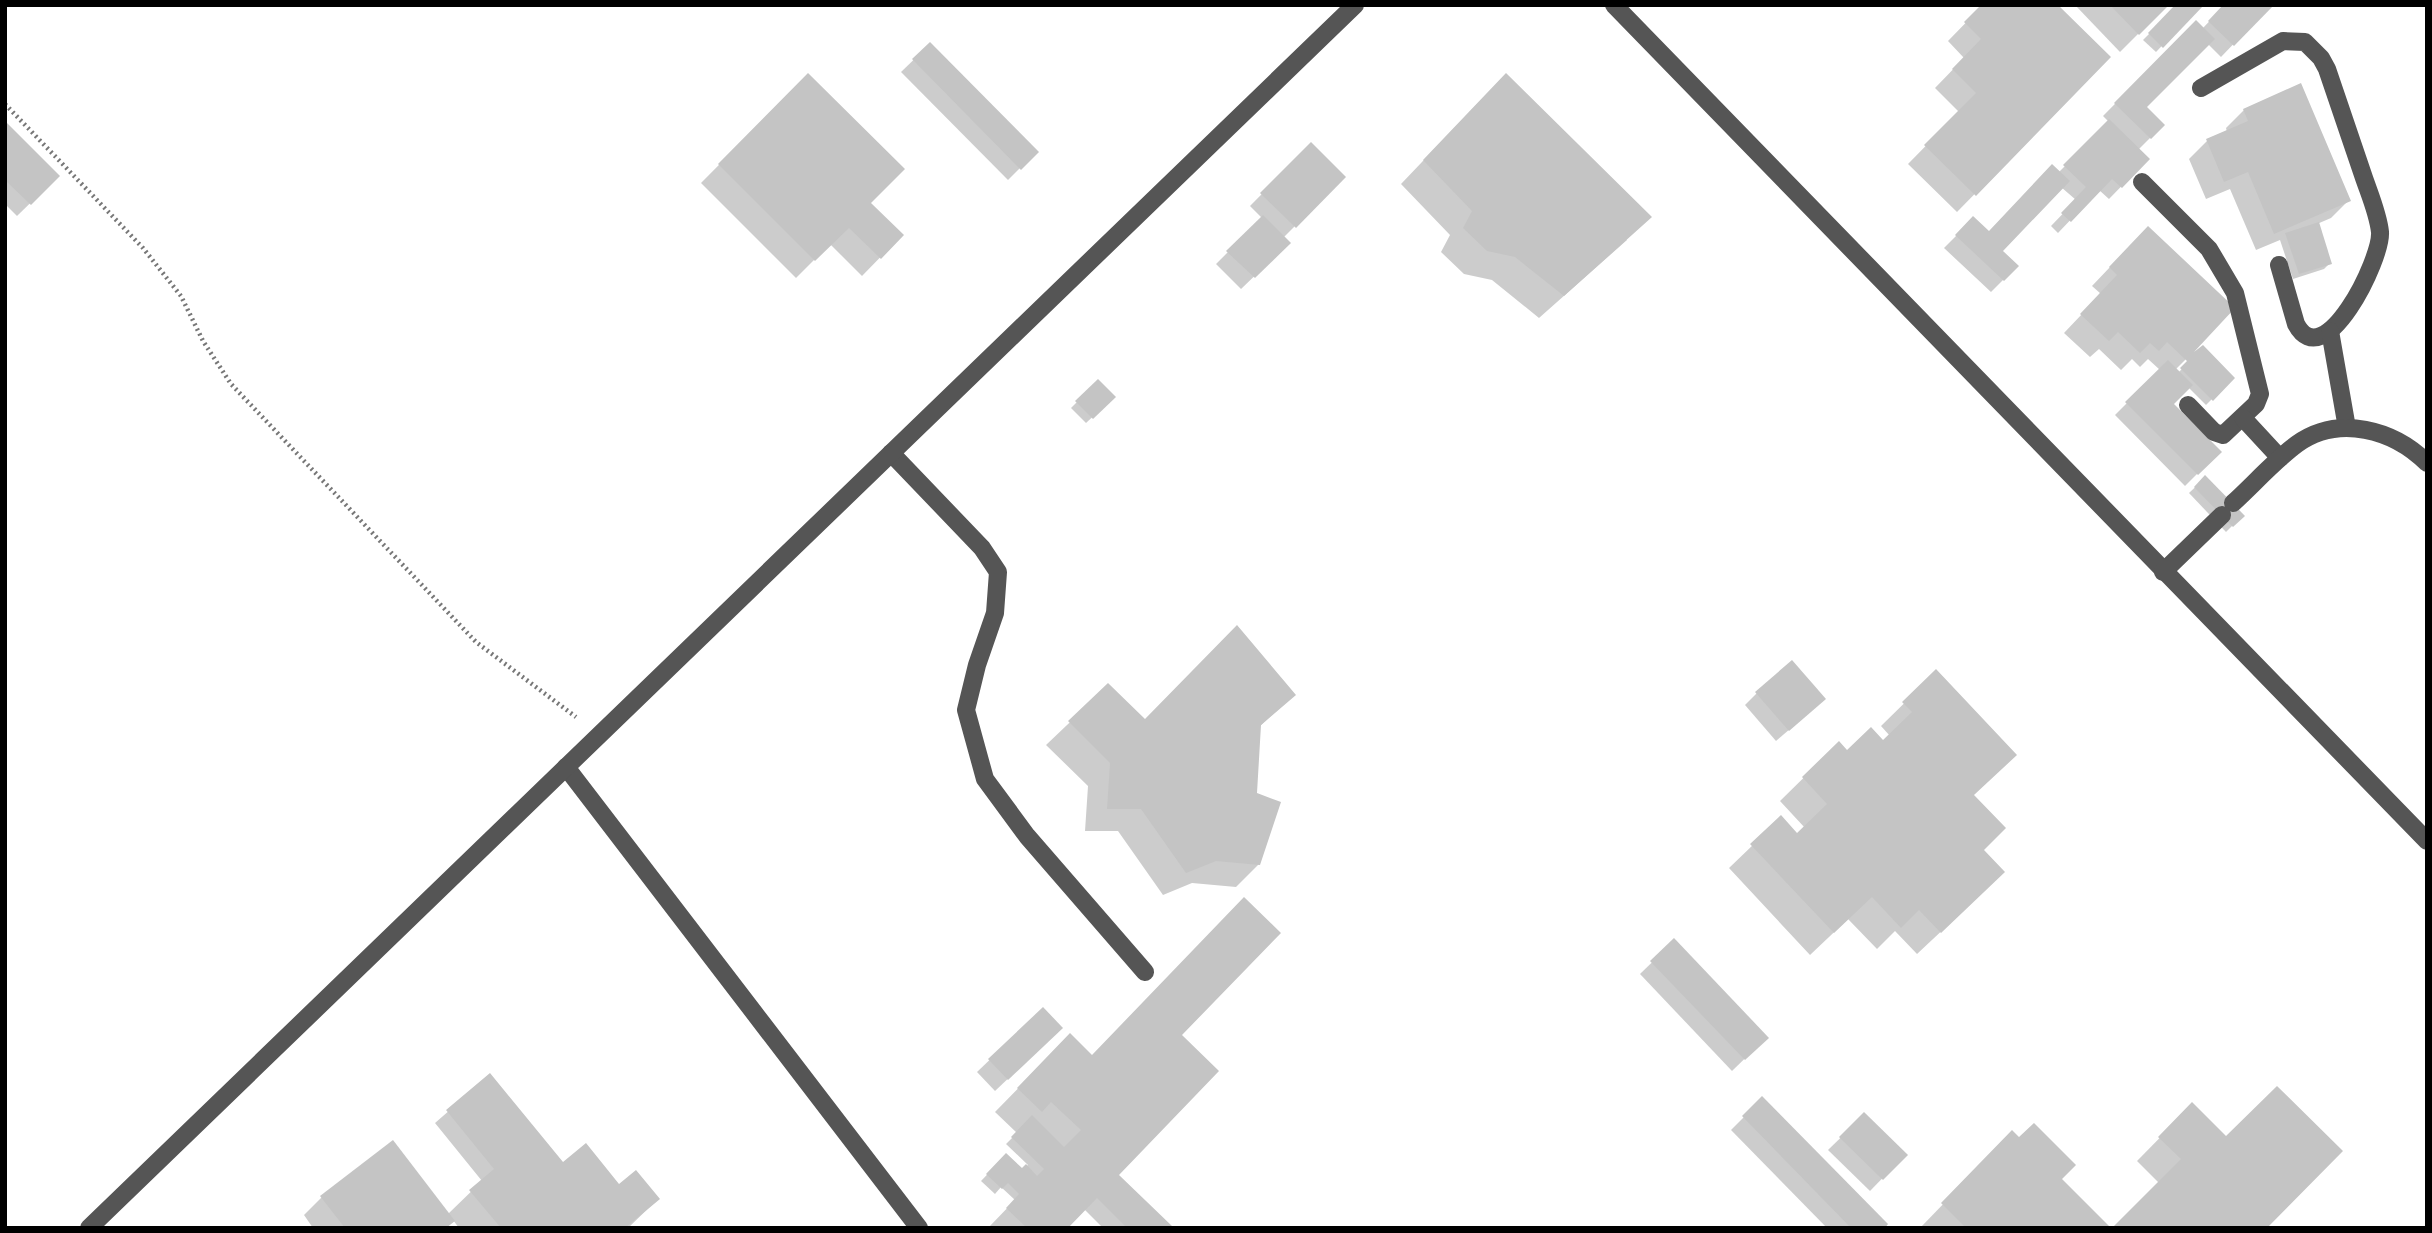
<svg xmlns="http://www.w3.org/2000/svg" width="2432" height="1233" font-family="Mulish,sans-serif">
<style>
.shadow{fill:#0003}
.building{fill:#c4c4c4}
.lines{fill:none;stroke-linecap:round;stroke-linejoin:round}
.path{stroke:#777;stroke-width:4.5;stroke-dasharray:2 3.5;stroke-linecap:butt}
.minor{stroke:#555;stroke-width:18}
</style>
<rect width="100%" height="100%" fill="#fff"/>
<!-- shadow -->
<g class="shadow">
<path d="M1983,5L2109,57L1957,212L1908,164L1959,112L1935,88L1964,58L1948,41Z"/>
<path d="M2075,5H2167L2120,52Z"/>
<path d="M2178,5H2201L2156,52L2143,40Z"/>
<path d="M2225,5H2271L2221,57L2208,44L2145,107L2163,125L2138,150L2148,159L2109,199L2099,190L2058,233L2051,226L2076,200L2061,187L2000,251L2017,266L1991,292L1944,248L1973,219L1988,233L2058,173L2109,122L2103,116L2196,22L2202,29Z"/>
<path d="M930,44L1036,152L1008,180L901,72Z"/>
<path d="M808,75L869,203L901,236L862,276L830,244L796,278L701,183Z"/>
<path d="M1483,98L1627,240L1539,318L1492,280L1464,274L1441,252L1450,235L1401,184Z"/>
<path d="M2244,110L2349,200L2331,218L2317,224L2330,263L2324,269L2293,279L2280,240L2256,250L2230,189L2206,199L2189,159L2207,141L2227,132L2226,128Z"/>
<path d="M5,123L58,176L17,216L5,204Z"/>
<path d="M1311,144L1344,177L1283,238L1289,243L1241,289L1216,264L1262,218L1250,206Z"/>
<path d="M2130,246L2186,359L2175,370L2178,373L2203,347L2233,378L2206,405L2188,387L2171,404L2219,452L2185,486L2115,415L2160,370L2148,359L2140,367L2132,359L2121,370L2099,349L2090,357L2064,333L2101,294L2092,286Z"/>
<path d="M1098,381L1114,397L1086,423L1071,408Z"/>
<path d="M2205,478L2242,516L2226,532L2189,493Z"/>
<path d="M1936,672L1972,796L1982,850L1980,895L1917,954L1895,931L1877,949L1848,919L1810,955L1729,868L1781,818L1797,835L1805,828L1780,801L1839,743L1847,752L1883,742L1890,736L1881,726Z"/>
<path d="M1108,686L1145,721L1294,695L1259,727L1255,794L1259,864L1236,887L1192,883L1163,895L1118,831H1085L1088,786L1046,745Z"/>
<path d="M1757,693L1811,711L1776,741L1745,705Z"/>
<path d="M1674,941L1766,1038L1732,1071L1640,974Z"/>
<path d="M1043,1009L1049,1040L995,1091L977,1072Z"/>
<path d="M1180,1035L1117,1175L1170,1226L1167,1228H1103L1084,1209L1066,1228H988L1015,1200L1001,1187L995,1194L981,1181L1006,1155L1022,1170L1028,1165L1006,1144L1017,1133L995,1112L1047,1059L1092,1057Z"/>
<path d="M490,1075L562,1164L658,1199L628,1228H459L453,1220L446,1228H313L304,1215L322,1197L448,1214L482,1181L435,1123Z"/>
<path d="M1762,1099L1882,1228H1827L1731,1130Z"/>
<path d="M2192,1105L2265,1228L2159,1183L2137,1161Z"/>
<path d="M1864,1115L1905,1155L1870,1191L1828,1150Z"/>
<path d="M2012,1133L2060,1179L2109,1228H1920Z"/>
</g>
<!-- building -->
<g class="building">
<path d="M1981,5H2058L2111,57L1976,196L1924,145L1976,93L1952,69L1981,39L1964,22Z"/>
<path d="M2110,5H2169L2139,35Z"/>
<path d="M2175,5H2204L2163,48L2148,33Z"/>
<path d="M2223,5H2274L2234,46L2208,21Z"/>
<path d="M2196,20L2215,39L2147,107L2165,125L2151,139L2114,103Z"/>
<path d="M930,42L1039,152L1021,170L912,59Z"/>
<path d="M808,73L905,169L871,203L904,235L881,259L849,228L815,261L718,164Z"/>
<path d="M1506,73L1652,217L1564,296L1515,257L1487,251L1463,228L1472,211L1423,160Z"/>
<path d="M2301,83L2351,201L2274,234L2248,172L2224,182L2206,139L2248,121L2243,109Z"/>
<path d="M2109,119L2150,159L2122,188L2112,179L2071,222L2061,213L2086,187L2063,165Z"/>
<path d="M5,121L60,176L31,205L5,180Z"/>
<path d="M1311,142L1346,177L1296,228L1260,193Z"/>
<path d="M2052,164L2070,181L2003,251L2019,266L2004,281L1955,235L1973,216L1989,231Z"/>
<path d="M1263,215L1291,243L1255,278L1226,251Z"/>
<path d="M2319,222L2332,264L2299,274L2285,233Z"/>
<path d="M2148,226L2235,308L2194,352L2203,345L2235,378L2213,401L2180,368L2187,361L2167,342L2159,351L2150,343L2140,353L2118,332L2109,341L2080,314L2117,275L2109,267Z"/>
<path d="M2168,360L2193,385L2174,404L2222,452L2198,475L2125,402Z"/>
<path d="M1098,379L1116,397L1093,419L1075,401Z"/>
<path d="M2205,475L2245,516L2233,527L2194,487Z"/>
<path d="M1237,625L1296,695L1261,725L1257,793L1281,802L1260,865L1216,861L1186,873L1141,809H1107L1110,763L1068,721L1108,683L1145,719Z"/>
<path d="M1792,660L1826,699L1789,731L1755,692Z"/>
<path d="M1936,669L2017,755L1974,795L2006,828L1984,850L2005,872L1941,933L1919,910L1901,928L1872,897L1834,933L1750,844L1781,815L1797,833L1827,804L1802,777L1839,741L1847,750L1871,727L1883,740L1912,712L1902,702Z"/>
<path d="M1244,897L1281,933L1182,1035L1219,1071L1119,1175L1172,1226L1127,1228L1097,1198L1068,1228H1027L1006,1208L1019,1194L1008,1183L1002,1189L986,1174L1006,1153L1022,1168L1026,1164L1037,1176L1044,1169L1011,1137L1032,1115L1064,1147L1081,1130L1051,1102L1042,1112L1017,1088L1070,1033L1092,1055Z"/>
<path d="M1674,938L1769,1038L1745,1060L1650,961Z"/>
<path d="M1043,1007L1063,1028L1008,1080L988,1059Z"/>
<path d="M490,1073L563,1162L586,1143L619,1184L636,1170L660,1199L625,1228H501L469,1190L494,1169L446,1110Z"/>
<path d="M2277,1086L2343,1151L2267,1228H2112L2181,1159L2158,1137L2192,1102L2226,1136Z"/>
<path d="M1762,1096L1888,1224L1885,1228H1851L1742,1116Z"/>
<path d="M1864,1112L1908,1155L1883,1180L1839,1137Z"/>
<path d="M2034,1123L2076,1165L2062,1179L2111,1228H1966L1941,1203L2012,1130L2019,1137Z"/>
<path d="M393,1140L455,1221L446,1228H345L320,1196Z"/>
</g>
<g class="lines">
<!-- path -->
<path class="path" d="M5,104L143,248L181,296L203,341L231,384L476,642L576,717"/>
<!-- minor -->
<g class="minor">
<path d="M1614,5L2427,841"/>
<path d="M2201,88L2283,41L2305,42L2321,58L2327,69C2339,104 2351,140 2363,175C2369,193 2378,213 2380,232C2382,259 2324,377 2296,324L2279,265"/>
<path d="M2142,182L2209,249L2235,293L2260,394L2256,404L2223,435L2214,432L2188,405"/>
<path d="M2330,331L2347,428"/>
<path d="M2243,418L2280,458"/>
<path d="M891,453L982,548L998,572L995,613L977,665L966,710L985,779L1027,836L1145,972"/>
<path d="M2233,503C2254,484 2274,461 2297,444C2339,414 2394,430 2427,463"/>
<path d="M2163,572L2222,515"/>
<path d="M566,767L919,1228"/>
<path d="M89,1228L1355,5"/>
</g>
</g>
<!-- border -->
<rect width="2432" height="1233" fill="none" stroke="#000000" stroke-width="14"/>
</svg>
